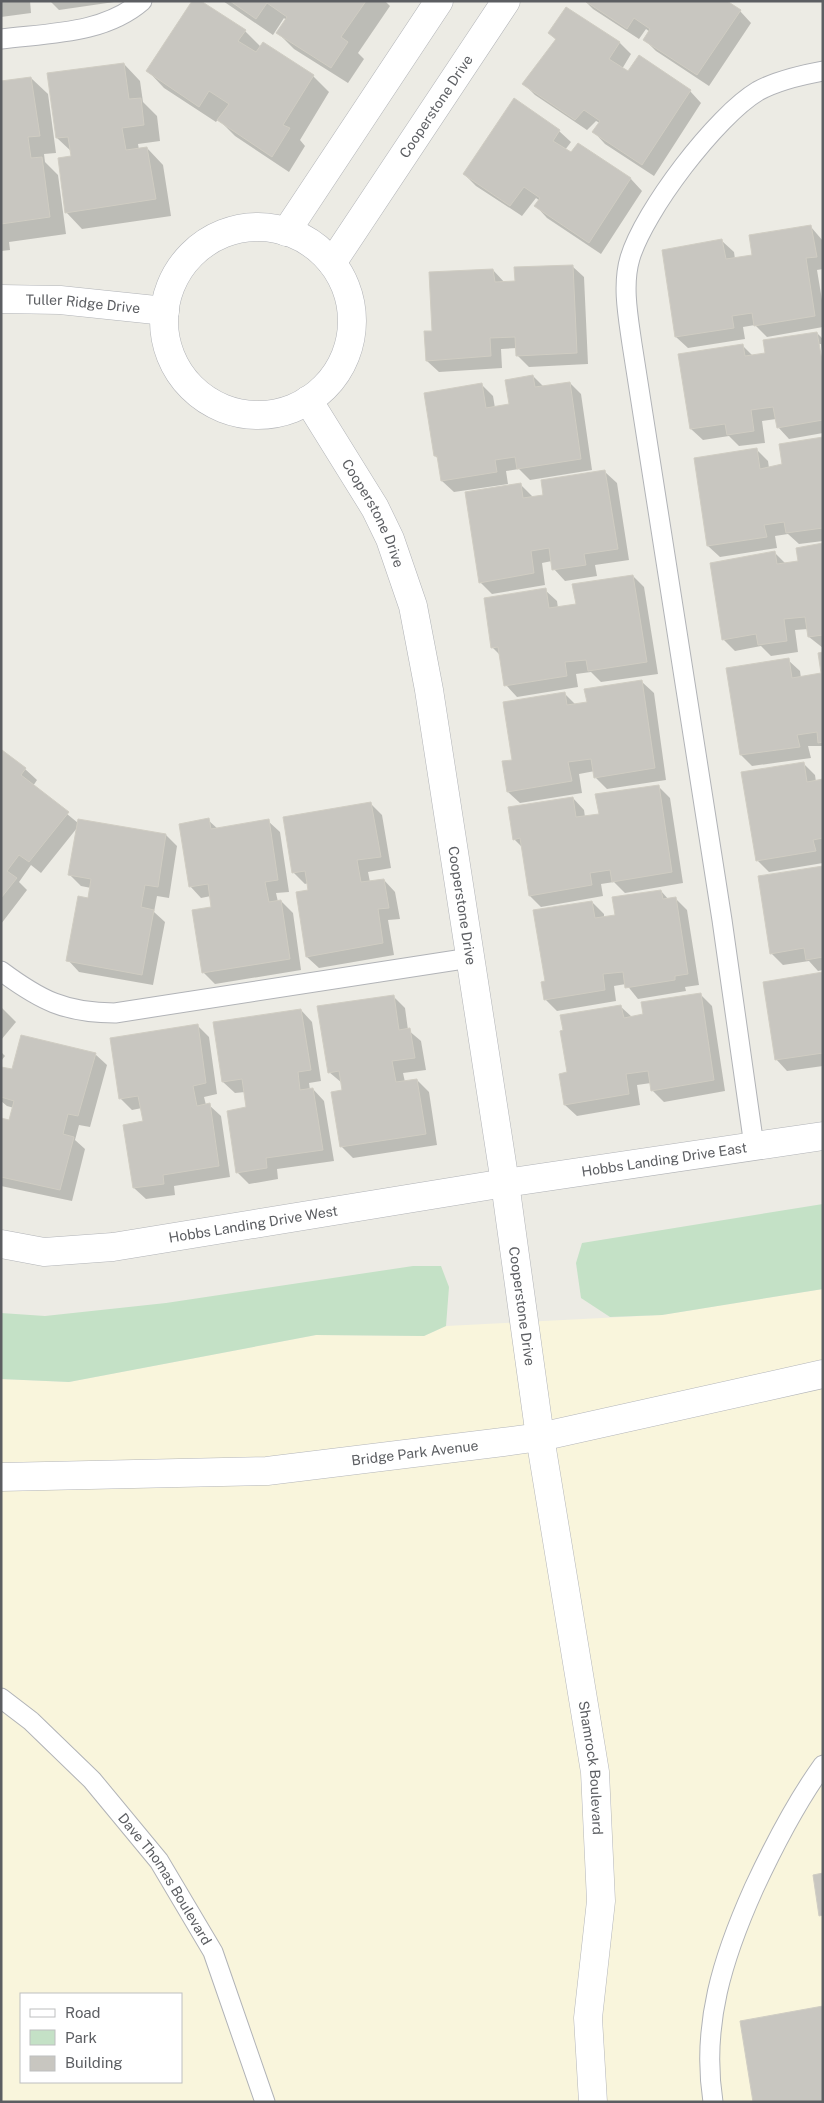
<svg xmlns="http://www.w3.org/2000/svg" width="824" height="2103" font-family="'Public Sans',sans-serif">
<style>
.commercial{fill:#f9f5dc;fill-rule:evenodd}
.green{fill:#c4e1c6}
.shadow{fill:#0003}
.building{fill:#c8c6c0;stroke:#d0cdc3}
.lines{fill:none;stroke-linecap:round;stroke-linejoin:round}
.lane-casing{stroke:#b1b3b7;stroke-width:21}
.street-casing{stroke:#b1b3b7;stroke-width:29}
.secondary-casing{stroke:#b3b5b9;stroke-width:29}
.lane{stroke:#fff;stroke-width:19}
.street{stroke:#fff;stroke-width:28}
.secondary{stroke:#fff;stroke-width:28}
.labels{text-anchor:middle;stroke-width:5;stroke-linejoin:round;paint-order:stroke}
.street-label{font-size:14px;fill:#5c5e62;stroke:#fff}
</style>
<rect width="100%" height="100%" fill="#ecebe4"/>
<!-- commercial -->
<path class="commercial" d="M823,1289V2102H1V1379L69,1382L316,1335L424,1336L446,1326L662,1315ZM21,1994H181V2082H21Z"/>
<!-- green -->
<g class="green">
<path d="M823,1204V1289L662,1315L610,1317L581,1298L576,1263L582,1243Z"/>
<path d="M413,1266H441L449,1287L446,1326L424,1336L316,1335L69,1382L1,1379V1313L45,1316L166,1303Z"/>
</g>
<!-- shadow -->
<g class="shadow">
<path d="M1,1H30L31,13L1,17Z"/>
<path d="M50,1H121L59,10Z"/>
<path d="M223,1H385L390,6L358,53L364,59L348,83L294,49L278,33L286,20L284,18L273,35Z"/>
<path d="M585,1L740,11L751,23L709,86L656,51L645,40L650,32L646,29L639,39L593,9Z"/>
<path d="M566,9L620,43L631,54L622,69L628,73L690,91L701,103L654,176L605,144L594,132L600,123L596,121L587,130L535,95L524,84L556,40L550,33Z"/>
<path d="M245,31L261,47L313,76L329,92L300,140L305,146L289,172L235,136L218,119L216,122L164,88L148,71Z"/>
<path d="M124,64L140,81L143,102L157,116L160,141L138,144L139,150L147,148L163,165L171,216L82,229L66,212L72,157V152L57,138Z"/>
<path d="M31,78L48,94L56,153L44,154L45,162L58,175L66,234L9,242L10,250L1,251V82Z"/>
<path d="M559,131L571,142L565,150L572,154L578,145L631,179L642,191L601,254L547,218L536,206L540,201L536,198L522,216L476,186L464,174Z"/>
<path d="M811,227L823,241V269L817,270L823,306V327L767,337L755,325L743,327L745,339L688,348L676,337L722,241L734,252L735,259L753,256Z"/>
<path d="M572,266L584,277L588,364L529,367L517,355V348L501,349L502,368L439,372L427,361L433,332L493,270L505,283L516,282Z"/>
<path d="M817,333L823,339V358L821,344H818L823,374V433L789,439L778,427L776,419L762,421L765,443L739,446L729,436L703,440L691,429L742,345L753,356L766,354Z"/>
<path d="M533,376L544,387L570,383L581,394L592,470L530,480L519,469L506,471L508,484L454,492L442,481L439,459L435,456L482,385L493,396L495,408L511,405Z"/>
<path d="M823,438V541L799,544L788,534L775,536L777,548L720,557L708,546L756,449L768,461L769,468L784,465Z"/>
<path d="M605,472L617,483L629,560L595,565L597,576L565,581L554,569L552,561L542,563L545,585L492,594L480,582L521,485L533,497L544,496Z"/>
<path d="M823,545V648L809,637L808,629L795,630L798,652L771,656L761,646L735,651L723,639L775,553L786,564L800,562Z"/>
<path d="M633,576L644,587L658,674L601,682L591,672L576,674L578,687L517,697L506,685L501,656L492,647L545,590L557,601L558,608L577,605Z"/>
<path d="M823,654V746H808L811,758L752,766L741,755L788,660L800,671L801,678L822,674Z"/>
<path d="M642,682L654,693L666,780L607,789L596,778L595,771L579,774L582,793L520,803L508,792L513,761L564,693L576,705L588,703Z"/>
<path d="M2,752L25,769L37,780L33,786L78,823L79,821L166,835L177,846L169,898L157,896L154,912L165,922L153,985L79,972L68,960L91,888L81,886L69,874L77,828L41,873L31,865L19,882L27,890L1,924Z"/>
<path d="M803,763L815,775L816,782L823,781V863L769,872L757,860Z"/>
<path d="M658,786L670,798L683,883L625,893L614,882L601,884L603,896L541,907L530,896L523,848L514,839L573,798L584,810L585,817L600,815Z"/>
<path d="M370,803L382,815L391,868L368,872L370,882L384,880L395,892L400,919L388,920L394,955L319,968L307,957L308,883L305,884L293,872Z"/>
<path d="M208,820L218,829L268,821L280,832L289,892L276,893L278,902L281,901L293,913L301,970L215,984L203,972L213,908L211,896L201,898L190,886Z"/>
<path d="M823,867V970L818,971L809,961L783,965L771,953Z"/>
<path d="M661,891L669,900L676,899L687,910L699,985L685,987L686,991L638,999L626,984L614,986L616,1001L557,1011L545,999L546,982L592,902L604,914V918L616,916Z"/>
<path d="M823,974V1066L787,1071L776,1059Z"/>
<path d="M700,994L712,1006L725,1091L664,1102L652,1090L651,1083L637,1085L640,1105L577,1116L565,1105L568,1073L621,1007L632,1017L644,1015Z"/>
<path d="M393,996L405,1008L408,1030L421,1041L426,1070L403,1073L405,1082L417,1080L429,1092L437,1145L353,1158L341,1146L342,1083L329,1072Z"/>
<path d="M1,1007L16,1022L1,1040Z"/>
<path d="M301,1010L312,1022L321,1081L309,1083L310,1090L313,1089L324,1101L334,1161L277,1169L278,1179L249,1184L237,1172L248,1108L245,1092L235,1093L223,1082L214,1023Z"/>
<path d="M197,1025L209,1037L217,1094L204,1097L206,1105H209L221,1116L230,1177L174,1186L175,1195L146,1199L134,1188L144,1122L142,1108L132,1110L120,1098Z"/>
<path d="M1,1052L5,1056L1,1061Z"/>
<path d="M95,1054L107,1065L90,1127L79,1125L75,1140L85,1149L72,1201L1,1186V1119L10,1122L14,1108L7,1106L1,1101V1072Z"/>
</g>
<!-- building -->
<g class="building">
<path d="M192,1H201L246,30L238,41L256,52L263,42L314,75L283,125L290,128L272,157L217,120L229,104L209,91L199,107L146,71Z"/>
<path d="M230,1H366L341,37L348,42L331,68L276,33L287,17L267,3L256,19Z"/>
<path d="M585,1H727L741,10L697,75L643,40L650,29L634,18L627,29Z"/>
<path d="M566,7L620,42L609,59L628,71L639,55L691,90L642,165L592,132L600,121L584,110L575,120L522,84L556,39L548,33Z"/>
<path d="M124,63L129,99L141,98L144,125L122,128L126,150L147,147L156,199L65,213L58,158L71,156L68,137L56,138L47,73Z"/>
<path d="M31,77L40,136L28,137L31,158L42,157L50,217L1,224V81Z"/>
<path d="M514,98L560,130L553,141L571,152L578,143L631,178L589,243L534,206L540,198L524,187L510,206L463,174Z"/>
<path d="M811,225L817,257L806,258L815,316L754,326L752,313L732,316L734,328L675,337L662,250L722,239L726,259L752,255L749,235Z"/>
<path d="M573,265L577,353L516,356L515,337L490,338L491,356L426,361L424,331H432L429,272L493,269L495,282L515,281L514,267Z"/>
<path d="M817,332L823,366V420L777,428L773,407L751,410L754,431L727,435L725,424L690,429L678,354L743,344L745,356L765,353L763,340Z"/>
<path d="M533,375L535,387L570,382L581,459L517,469L515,457L495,460L497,472L441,481L437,456H434L424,393L482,383L486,408L509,404L505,380Z"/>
<path d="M823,437V528L786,533L784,522L764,525L767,537L707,546L694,458L757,448L760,469L782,464L779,444Z"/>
<path d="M605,470L618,549L584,554L586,565L552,570L549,548L531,551L534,573L479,583L465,492L521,483L523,498L543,495L541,480Z"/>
<path d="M823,543V635L808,637L805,617L784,619L787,641L758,645L756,634L722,640L710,563L775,551L777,564L798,561L796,548Z"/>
<path d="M633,575L647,662L588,671L586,660L565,662L567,676L504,686L498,647L491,648L484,598L546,588L549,608L576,604L572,584Z"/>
<path d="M823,652V742L818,743L817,732L797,735L800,747L740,755L726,668L789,658L792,678L821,673L818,653Z"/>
<path d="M642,680L655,768L594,778L591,759L568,762L572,781L507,792L502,761L512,760L503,702L565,692L567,705L587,702L584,689Z"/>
<path d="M2,750L26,768L21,775L69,812L29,862L19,855L7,871L17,878L1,898Z"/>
<path d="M804,762L807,782L823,779V838L813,840L816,851L756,861L741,772Z"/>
<path d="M659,785L672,872L612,882L610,870L590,873L592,885L529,896L520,838L513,840L508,807L573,797L576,817L599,814L595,794Z"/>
<path d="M371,802L381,857L357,860L361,882L384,879L389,908L378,909L383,943L306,957L296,892L308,890L305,871L292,873L283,817Z"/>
<path d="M209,818L211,829L269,819L278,880L265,882L269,902L281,900L290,959L202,973L192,910L211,907L208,884L189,887L179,824Z"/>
<path d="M78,819L166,834L158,887L145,885L141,907L154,910L142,975L66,961L78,896L88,898L91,879L68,875Z"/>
<path d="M823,866V957L806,960L804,948L770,954L758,876Z"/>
<path d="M661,890L663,899L676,897L688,974L675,976V980L625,988L623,972L603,974L605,990L544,1000L541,982L545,981L533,910L592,901L595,918L615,915L612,897Z"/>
<path d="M823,972V1053L775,1060L763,982Z"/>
<path d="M701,993L714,1080L651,1091L648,1071L626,1074L629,1094L564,1105L559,1074L567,1072L560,1031L563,1030L560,1015L621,1005L624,1018L643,1014L641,1002Z"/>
<path d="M394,995L399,1030L410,1028L415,1058L392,1061L396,1082L417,1079L426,1134L340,1147L331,1092L342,1090L339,1071L328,1073L317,1006Z"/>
<path d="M301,1009L311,1070L298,1072L300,1090L313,1088L323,1150L266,1158L267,1168L236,1173L227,1111L246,1107L242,1079L222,1082L213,1022Z"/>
<path d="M198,1024L206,1083L193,1086L197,1106L210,1103L219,1166L163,1175L164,1184L133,1188L123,1125L143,1121L138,1096L119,1099L110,1038Z"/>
<path d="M21,1035L96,1053L78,1116L68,1114L63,1134L74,1137L60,1190L1,1177V1118L9,1120L14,1101L1,1097V1067L12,1069Z"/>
<path d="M823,1873V1915L819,1916L813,1875Z"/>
<path d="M823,2006V2102H753L740,2021Z"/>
</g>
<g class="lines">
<!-- lane casing -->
<g class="lane-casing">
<g id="lane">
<path d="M1,39C49,33 104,34 142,1"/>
<path d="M1,971C40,1000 65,1013 115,1013L470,958"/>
<path d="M754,1146L722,920L632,344C628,316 622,285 630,258C644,211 716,116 758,91C778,80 801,75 823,71"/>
<path id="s1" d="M1,1698L31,1721L92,1780L159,1861L213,1952L265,2102"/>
<path d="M713,2102C701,2025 723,1957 754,1888C774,1845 795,1804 823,1765"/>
</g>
</g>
<!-- street casing -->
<g class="street-casing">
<g id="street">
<circle cx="258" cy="321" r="94"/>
<path d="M286,232L439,1"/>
<path id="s2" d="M332,263L506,1"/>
<path id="s3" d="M1,299L60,300L165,311"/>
<path id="s4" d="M308,400L375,508L390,539L413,606L429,690L505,1183L540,1437"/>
<path id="s5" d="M1,1244L44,1252L113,1247L505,1183L823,1136"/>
</g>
</g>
<!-- secondary casing -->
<g class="secondary-casing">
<g id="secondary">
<path id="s6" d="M540,1437L595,1772L601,1901L588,2018L593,2102"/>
<path id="s7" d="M1,1477L267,1471L503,1442L540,1437L823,1374"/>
</g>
</g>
<!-- lane -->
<use href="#lane" class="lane"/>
<!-- street -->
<use href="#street" class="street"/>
<!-- secondary -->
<use href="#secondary" class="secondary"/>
</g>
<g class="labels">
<!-- street labels -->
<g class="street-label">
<text dy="5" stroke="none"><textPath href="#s2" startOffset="188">Cooperstone Drive</textPath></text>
<text dy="5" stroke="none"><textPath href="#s3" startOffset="82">Tuller Ridge Drive</textPath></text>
<text dy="5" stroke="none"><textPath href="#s4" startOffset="131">Cooperstone Drive</textPath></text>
<text dy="5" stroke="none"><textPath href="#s4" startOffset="536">Cooperstone Drive</textPath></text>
<text dy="5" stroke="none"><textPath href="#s5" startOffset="671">Hobbs Landing Drive East</textPath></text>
<text dy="5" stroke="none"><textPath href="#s5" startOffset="255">Hobbs Landing Drive West</textPath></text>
<text dy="5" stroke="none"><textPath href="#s4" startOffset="941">Cooperstone Drive</textPath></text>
<text dy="5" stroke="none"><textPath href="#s7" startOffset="415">Bridge Park Avenue</textPath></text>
<text dy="5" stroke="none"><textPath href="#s6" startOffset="335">Shamrock Boulevard</textPath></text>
<text dy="5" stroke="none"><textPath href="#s1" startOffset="246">Dave Thomas Boulevard</textPath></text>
</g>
</g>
<!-- border -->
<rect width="824" height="2103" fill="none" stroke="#5c5e62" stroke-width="5"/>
<!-- legend -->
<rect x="20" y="1993" width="162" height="90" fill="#ffffff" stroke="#bebfc0"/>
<rect x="30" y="2009" width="25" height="8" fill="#ffffff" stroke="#bebfc0"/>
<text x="65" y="2018" font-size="15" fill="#5c5e62">Road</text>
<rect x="30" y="2030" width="25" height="15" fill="#c4e1c6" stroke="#bebfc0"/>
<text x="65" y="2043" font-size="15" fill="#5c5e62">Park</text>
<rect x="30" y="2056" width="25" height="15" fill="#c8c6c0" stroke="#bebfc0"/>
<text x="65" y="2068" font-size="15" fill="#5c5e62">Building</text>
</svg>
